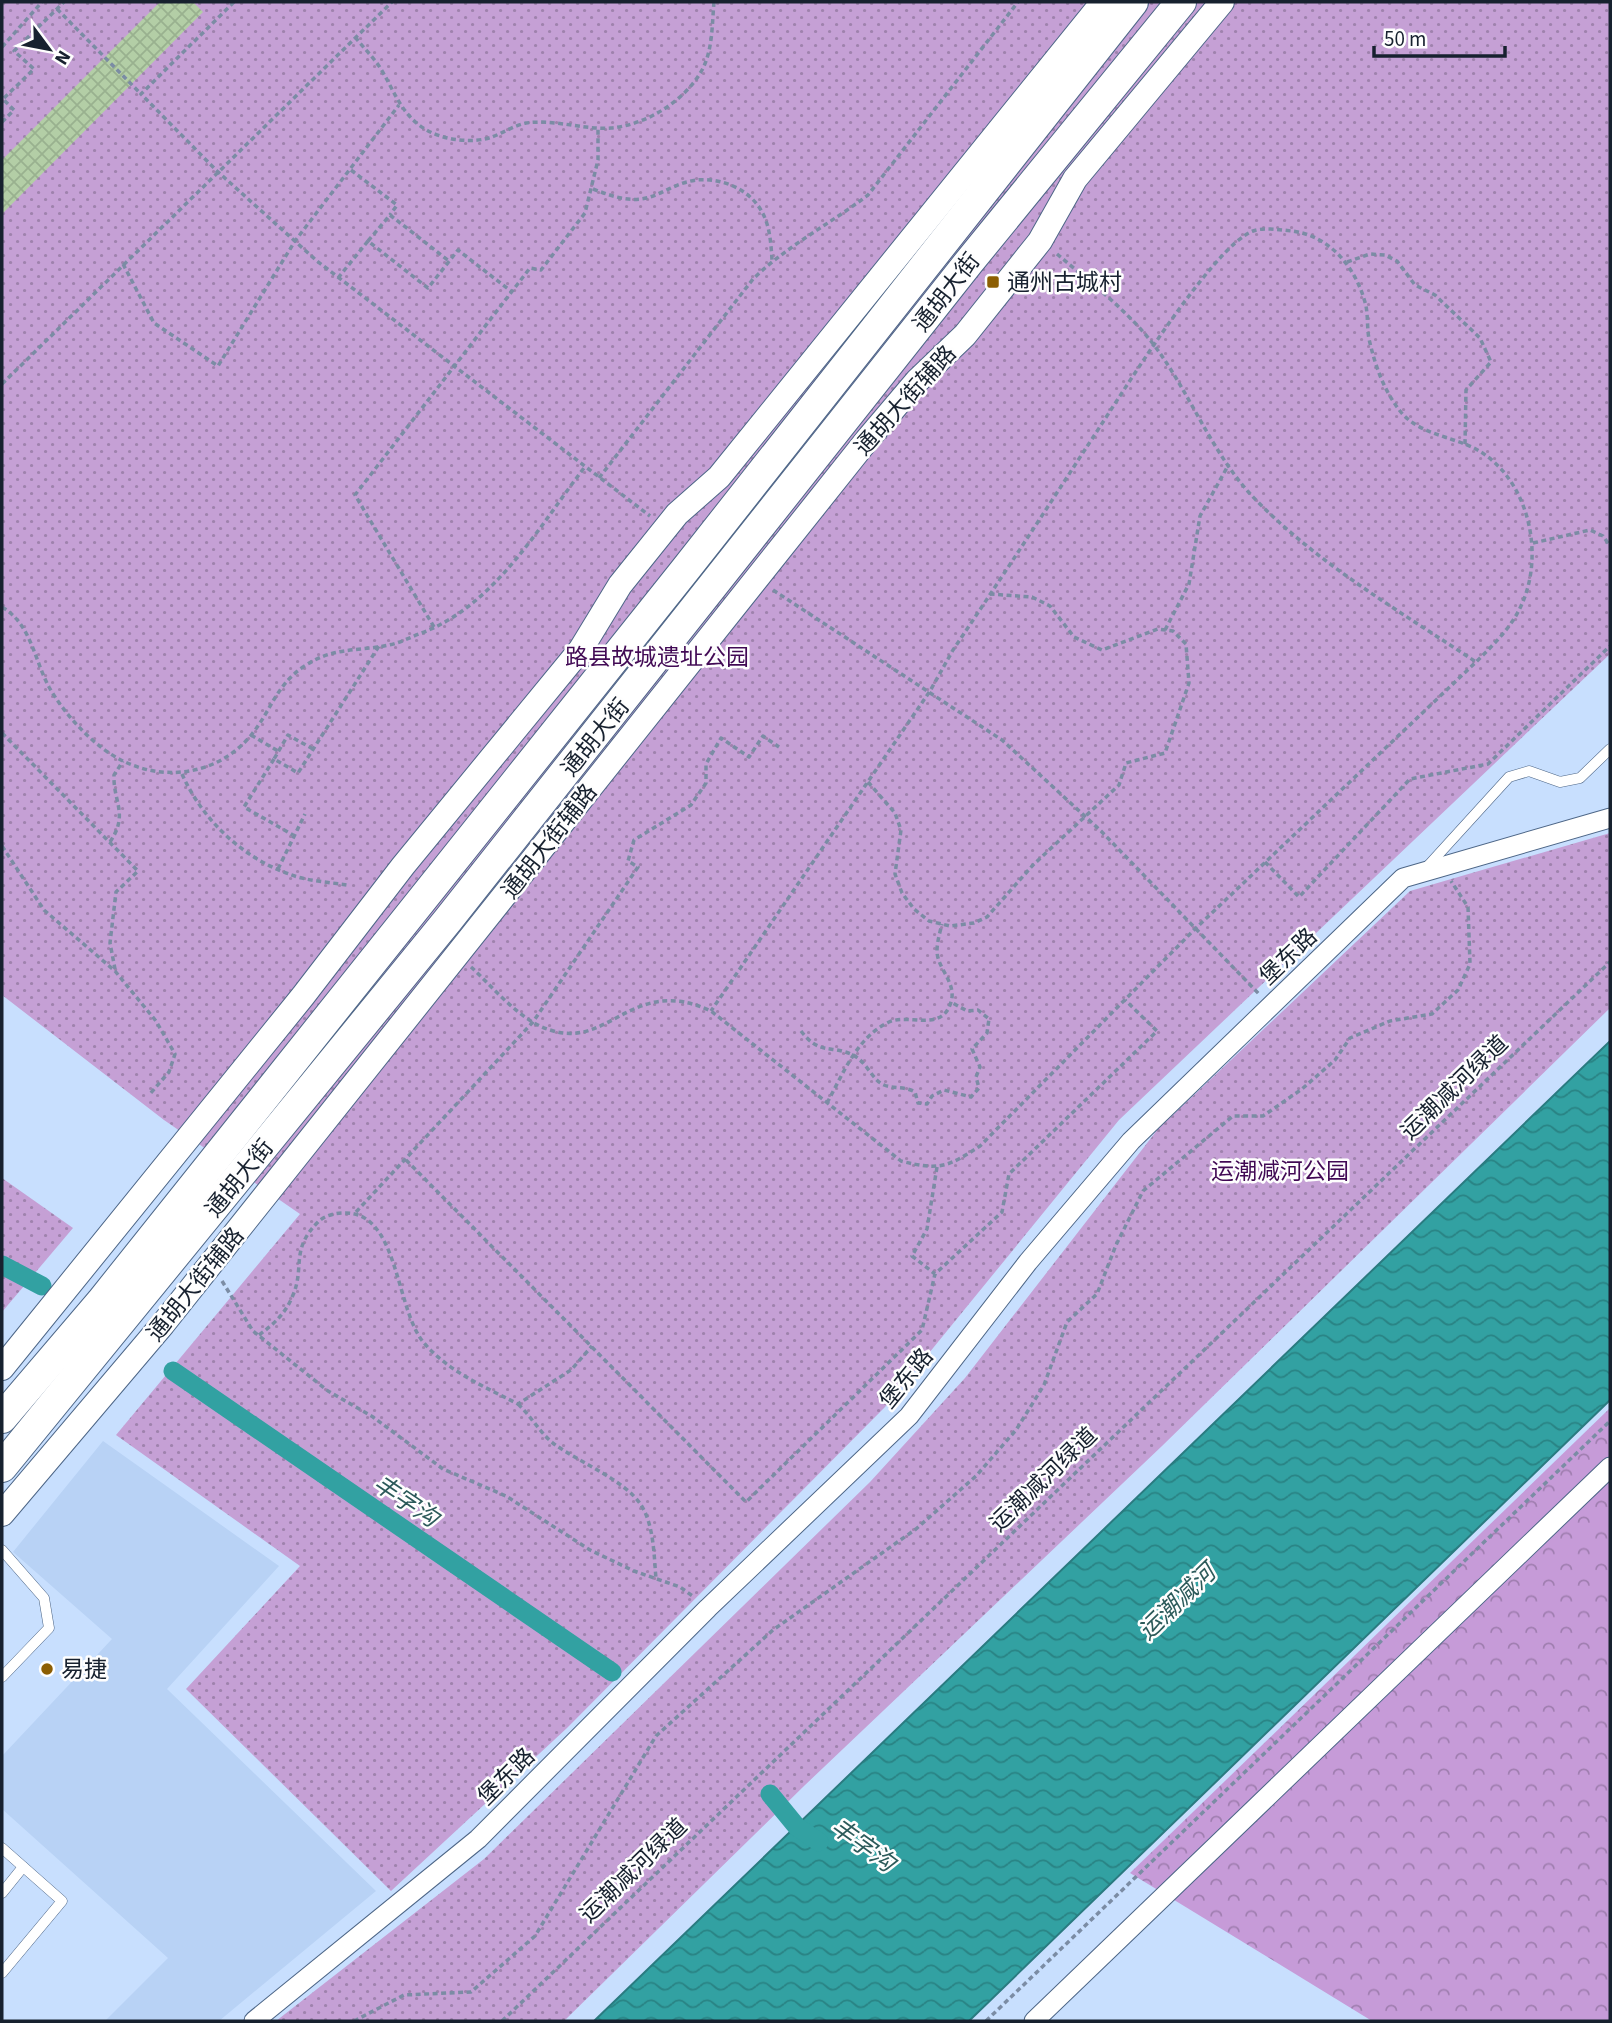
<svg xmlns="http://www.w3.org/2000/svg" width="1612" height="2023" font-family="'Source Sans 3','Noto Sans SC',sans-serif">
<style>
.built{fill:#b8d2f5}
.forest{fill:url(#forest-crowns)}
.park{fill:url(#park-dots)}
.water{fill:url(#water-waves);stroke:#2a7b80;stroke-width:2}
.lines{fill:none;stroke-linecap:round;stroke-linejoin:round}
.canal{stroke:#32a1a2;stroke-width:19}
.building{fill:url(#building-cross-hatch)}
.service-casing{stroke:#4d6687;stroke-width:11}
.minor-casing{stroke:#4d6687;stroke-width:21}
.tertiary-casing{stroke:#4d6687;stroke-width:26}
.primary-casing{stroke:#4d6687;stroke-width:32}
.path{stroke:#7b8ca4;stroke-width:3.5;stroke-dasharray:5 3.5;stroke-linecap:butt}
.service{stroke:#fff;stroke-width:10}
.minor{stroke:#fff;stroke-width:19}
.tertiary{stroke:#fff;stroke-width:24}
.primary{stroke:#fff;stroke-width:30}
.poi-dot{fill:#8c5e03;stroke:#fefefe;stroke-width:2.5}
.labels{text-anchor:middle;stroke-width:5;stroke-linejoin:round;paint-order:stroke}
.poi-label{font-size:23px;fill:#17212f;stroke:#fefefe;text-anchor:start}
.street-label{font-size:23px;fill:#17212f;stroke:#fefefe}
.park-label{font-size:23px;fill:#410954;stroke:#fefefe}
.water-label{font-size:24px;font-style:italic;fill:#2c5a5a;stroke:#fefefe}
</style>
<defs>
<pattern id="forest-crowns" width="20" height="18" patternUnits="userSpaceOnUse" patternTransform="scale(1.75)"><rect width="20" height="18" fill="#c69bd8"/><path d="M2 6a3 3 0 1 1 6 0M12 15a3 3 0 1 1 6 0" fill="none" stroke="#a07eb0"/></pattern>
<pattern id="park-dots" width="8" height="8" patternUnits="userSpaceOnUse" patternTransform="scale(1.75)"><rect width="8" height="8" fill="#c5a0d5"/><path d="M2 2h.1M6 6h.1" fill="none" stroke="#9f82ad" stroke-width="1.8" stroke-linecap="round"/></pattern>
<pattern id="water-waves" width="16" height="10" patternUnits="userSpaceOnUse" patternTransform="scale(1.75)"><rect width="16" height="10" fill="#32a1a2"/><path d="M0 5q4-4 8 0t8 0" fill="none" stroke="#298384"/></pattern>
<pattern id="building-cross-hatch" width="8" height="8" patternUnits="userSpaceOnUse" patternTransform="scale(1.75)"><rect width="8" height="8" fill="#b3cea6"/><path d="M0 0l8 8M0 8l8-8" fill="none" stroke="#99b18f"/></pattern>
</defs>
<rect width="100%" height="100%" fill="#c8dffe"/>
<!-- built -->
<path class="built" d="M103,1441L279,1566L167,1689L376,1891L219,2021H105L168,1958L2,1809V1756L112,1639L13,1552Z"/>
<!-- forest -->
<path class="forest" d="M1610,1408V2021H1372L1130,1873Z"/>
<!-- park -->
<g class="park">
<path d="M2,2H1610V654L1119,1120L885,1407L567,1728L391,1891L186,1689L300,1566L116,1435L300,1214L164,1120L2,995Z"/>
<path d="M1610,833V1008L1162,1446L804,1786L564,2021H276L484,1859L870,1482L965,1378L1158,1129L1410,891Z"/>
<path d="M2,1178L73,1228L2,1312Z"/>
</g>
<!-- water -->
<path class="water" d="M1610,1041V1400L969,2021H594Z"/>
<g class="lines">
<!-- canal -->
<g class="canal">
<path d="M2,1265L42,1286"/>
<path d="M173,1371L612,1672"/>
<path d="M770,1794L797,1827L819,1842"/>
</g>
</g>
<!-- building -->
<path class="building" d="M160,2H193L203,12L2,214V160Z"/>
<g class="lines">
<!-- service casing -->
<g class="service-casing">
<g id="service">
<path d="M1427,867L1509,777L1529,771L1560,782L1580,778L1610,749"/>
<path d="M2,1550L44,1598L49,1628L2,1677"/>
<path d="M2,1848L62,1901L2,1973"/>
<path d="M2,1893L23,1867"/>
</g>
</g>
<!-- minor casing -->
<g class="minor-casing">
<g id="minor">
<path d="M254,2021L478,1839L708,1608L909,1416L1028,1262L1131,1141L1403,878L1610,818"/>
<path d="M1034,2021L1610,1467"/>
</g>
</g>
<!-- tertiary casing -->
<g class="tertiary-casing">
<g id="tertiary">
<path d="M2,1368L303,996L403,866L581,649L620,585L677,514L719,477L1103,2"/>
<path d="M2,1514L163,1324L867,440L917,381L965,335L1040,241L1075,179L1222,2"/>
</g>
</g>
<!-- primary casing -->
<g class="primary-casing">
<g id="primary">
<path d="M2,1418L101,1302L685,570L1133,2"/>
<path d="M2,1467L448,920L969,262L1181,2"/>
</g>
</g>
<!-- path -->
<g class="path">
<path d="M234,2L141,94L217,171L317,261L650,516"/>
<path d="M57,9L141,94"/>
<path d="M355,37C363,47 372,56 379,66C394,89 400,114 425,129C442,140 473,144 492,137C503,133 515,125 526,123C556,119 583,130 611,128C646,125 685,101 702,70C713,50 712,23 714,2"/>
<path d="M2,47L42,2"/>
<path d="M2,122L14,110L3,99L34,69L14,51L64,2"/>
<path d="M351,170L397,205L390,215"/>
<path d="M593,189C609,195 624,201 641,199C657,197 671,186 687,182C714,174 749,187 762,212C770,226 771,244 772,260"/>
<path d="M368,241L390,215L449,261"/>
<path d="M1057,254C1090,282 1127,310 1154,345C1191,394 1213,457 1257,501C1321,566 1401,612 1476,662"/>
<path d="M1347,262L1370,254L1385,255L1397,261L1415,285L1435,295L1480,338L1491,362L1466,390L1465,445"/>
<path d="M123,264L154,323L218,366L295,241L399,105"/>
<path d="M338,278L368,241L428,288L458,250L512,292"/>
<path d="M2,384L392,2"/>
<path d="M599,478L753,279C788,245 830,224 868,195L1018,2"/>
<path d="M1533,543L1590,530L1603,536L1610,546"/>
<path d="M773,590L1002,740L1101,831L1260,995"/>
<path d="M2,607C31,624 34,659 49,687C65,715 94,747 123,761C168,783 221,773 252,734C272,709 275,687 303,667C334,646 356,652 389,645C399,643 409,638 419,634C494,607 538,528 584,468"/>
<path d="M434,627L355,495L530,268L541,270L585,213L598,160V127"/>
<path d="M1165,630L1189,584L1200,516L1229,464"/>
<path d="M2,733L138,871L116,892L110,943L115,969"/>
<path d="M251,735L278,751"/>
<path d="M313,749L288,735L274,759L298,773L379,646"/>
<path d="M274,759L244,807L293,835"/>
<path d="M182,774C202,819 241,857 289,874C306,881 328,882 347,885"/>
<path d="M868,782L895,813L901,830L895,874L902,893L914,909L929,921L950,926L974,923L987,917L1033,865L1119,785L1126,763L1165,753L1189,683L1186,644L1173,631L1158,629L1102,650L1074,637L1050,606L1032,597L990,594"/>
<path d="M110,842C129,814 113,802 114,775L123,761"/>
<path d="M2,846L44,910L115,971L156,1021L175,1054L169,1072L149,1095"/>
<path d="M1265,862L1299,897L1410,779L1488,764L1610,646"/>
<path d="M278,869L305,814"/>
<path d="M471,967C493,987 520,1021 550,1030C610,1050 632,974 711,1011L901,1161C939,1171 948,1167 980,1146L1195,929L1476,662C1493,645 1511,628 1521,606C1546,553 1528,476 1474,448C1449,436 1417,433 1400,411C1383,389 1375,365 1369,339C1367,328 1368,317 1366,306C1357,269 1331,236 1292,231C1280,230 1264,227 1253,231C1211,247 1115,405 1086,448C1042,516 998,583 953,650L930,691L711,1011"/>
<path d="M801,1031C820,1056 830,1044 853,1055C867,1062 872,1080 884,1085C894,1089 905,1086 915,1092L918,1103L927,1104L932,1096L944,1090L971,1097L979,1088L976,1077L980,1067L972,1049L987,1033L989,1019L978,1010L967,1011L951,1002"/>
<path d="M827,1103C843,1074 857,1037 889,1022C909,1013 942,1033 951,1002C957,983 937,968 937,951C937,942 940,932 942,924"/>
<path d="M406,1160L746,1502L922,1330L935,1274"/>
<path d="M937,1167L927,1229L912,1256L935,1274L1002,1212L1009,1174L1157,1031L1125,1000"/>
<path d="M356,1212L533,1022L638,867L628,861L634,840L691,805L706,783V764L721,738L749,757L763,736L779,747"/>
<path d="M222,1281L253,1331L328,1391L373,1417L443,1469L506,1496L590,1550L634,1571L680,1587L694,1597"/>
<path d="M259,1335C274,1324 286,1313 293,1295C305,1267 290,1250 318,1222C324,1216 334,1213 343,1213C399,1210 395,1309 424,1343C449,1372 485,1387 518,1404L571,1370L592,1346"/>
<path d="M518,1404C531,1416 540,1433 554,1444C579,1462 626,1481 641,1505C654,1525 654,1556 656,1579"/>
<path d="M354,2021L404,1995L471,1992L535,1936L656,1736L773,1630L916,1529L976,1476L1016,1430L1044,1385L1067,1322L1097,1294L1116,1245L1143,1191L1233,1116H1263L1302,1089L1335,1060L1350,1038L1390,1021L1432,1014L1458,990L1470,964L1468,907L1451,881"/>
<path d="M502,2021L1610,962"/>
<path d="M986,2021L1610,1421"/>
</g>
<!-- service -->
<use href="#service" class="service"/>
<!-- minor -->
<use href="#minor" class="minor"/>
<!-- tertiary -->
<use href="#tertiary" class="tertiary"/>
<!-- primary -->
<use href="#primary" class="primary"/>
</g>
<!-- markers -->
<g class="poi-dot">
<rect x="986" y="275" width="14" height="14" rx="3.5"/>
<circle cx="47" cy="1669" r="7"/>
</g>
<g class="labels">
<!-- poi labels -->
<g class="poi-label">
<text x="1007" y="290">通州古城村</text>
<text x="61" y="1677">易捷</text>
</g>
<!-- street labels -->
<g class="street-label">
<text transform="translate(946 292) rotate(-52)" y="8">通胡大街</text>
<text transform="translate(905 400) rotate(-48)" y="8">通胡大街辅路</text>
<text transform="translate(595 737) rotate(-51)" y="8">通胡大街</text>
<text transform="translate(549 841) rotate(-52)" y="8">通胡大街辅路</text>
<text transform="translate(1288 956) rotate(-44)" y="8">堡东路</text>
<text transform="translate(1454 1087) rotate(-44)" y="8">运潮减河绿道</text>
<text transform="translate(239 1178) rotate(-51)" y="8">通胡大街</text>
<text transform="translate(195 1284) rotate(-51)" y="8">通胡大街辅路</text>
<text transform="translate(906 1378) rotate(-51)" y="8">堡东路</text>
<text transform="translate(1043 1479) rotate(-44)" y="8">运潮减河绿道</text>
<text transform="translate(506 1776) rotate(-45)" y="8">堡东路</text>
<text transform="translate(633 1870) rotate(-44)" y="8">运潮减河绿道</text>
</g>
<!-- park labels -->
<g class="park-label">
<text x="657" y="665">路县故城遗址公园</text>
<text x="1280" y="1179">运潮减河公园</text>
</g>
<!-- water labels -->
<g class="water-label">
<text transform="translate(406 1501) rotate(34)" y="8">丰字沟</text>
<text transform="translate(1177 1602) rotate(-44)" y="8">运潮减河</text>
<text transform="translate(863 1845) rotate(36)" y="8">丰字沟</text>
</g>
</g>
<!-- border -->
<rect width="1612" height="2023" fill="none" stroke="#17212f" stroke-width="7"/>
<!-- north arrow -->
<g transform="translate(49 49) rotate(122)" stroke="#fefefe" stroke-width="5" paint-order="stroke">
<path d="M0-5L12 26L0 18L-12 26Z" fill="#17212f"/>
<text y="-10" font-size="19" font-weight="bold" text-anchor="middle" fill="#17212f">N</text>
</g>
<!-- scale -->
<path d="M1374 46v10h131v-10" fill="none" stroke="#17212f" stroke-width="3.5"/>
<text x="1384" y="46" font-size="21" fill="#17212f" stroke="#fefefe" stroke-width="5" paint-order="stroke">50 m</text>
</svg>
